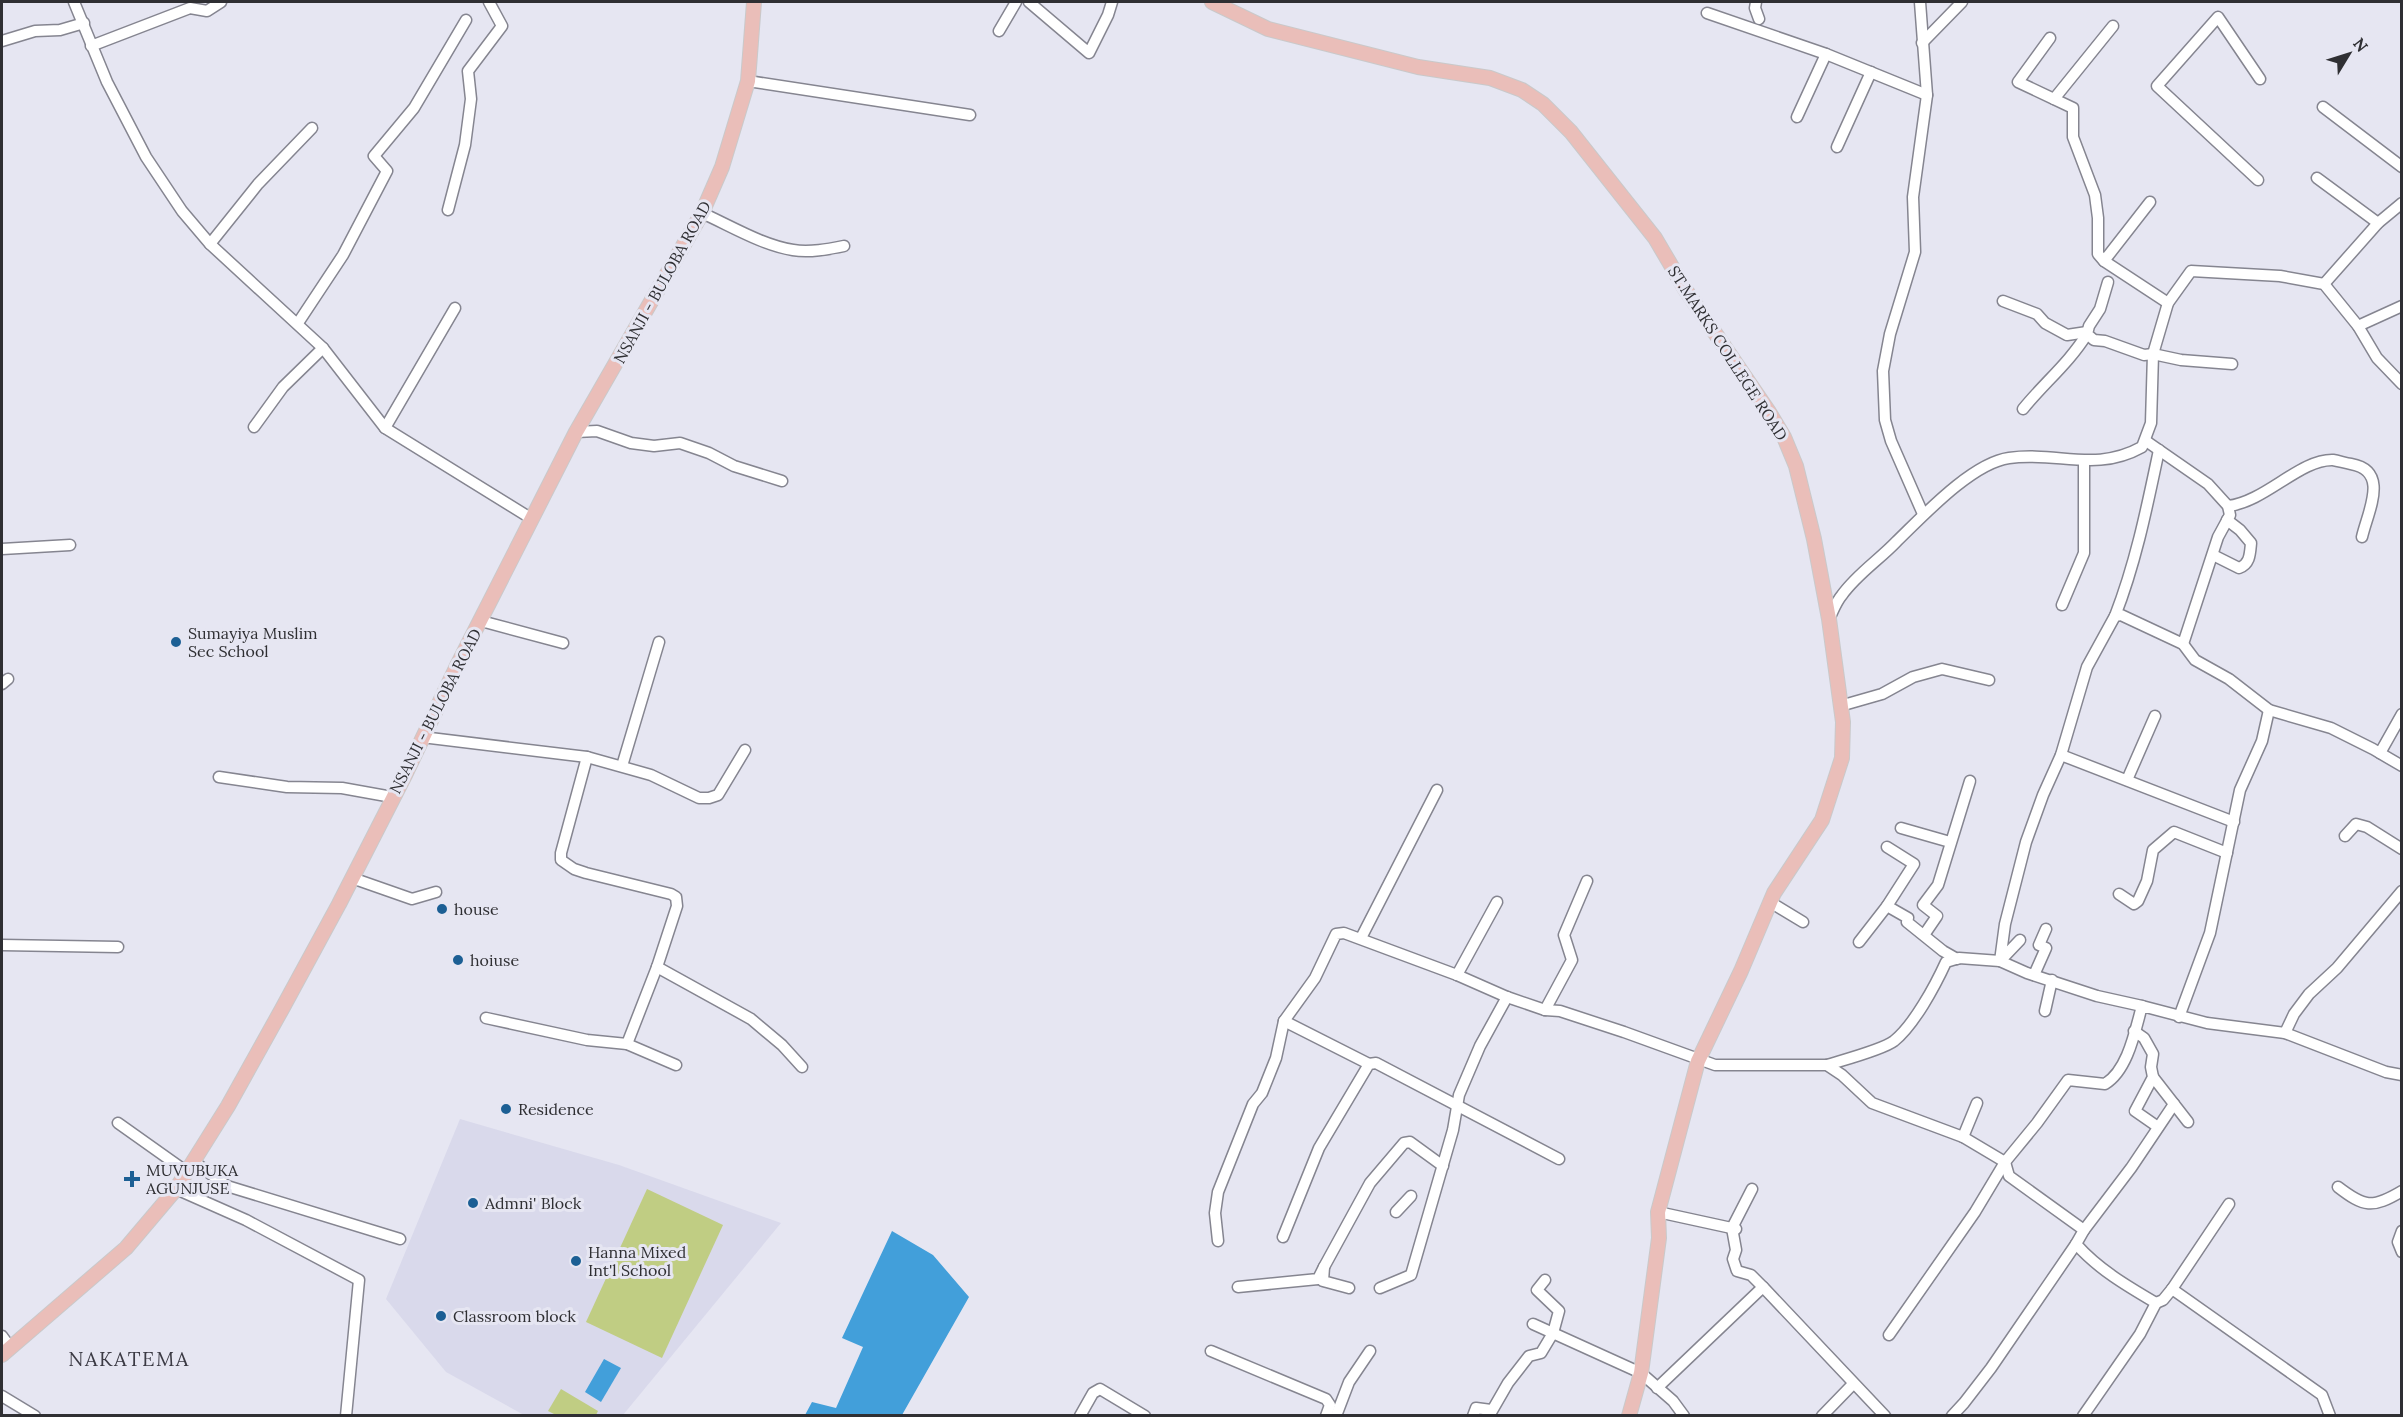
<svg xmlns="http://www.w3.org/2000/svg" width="2403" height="1417" font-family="Lora,serif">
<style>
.built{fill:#d9d9eb}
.green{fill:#c0cd83}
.water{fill:#429fda}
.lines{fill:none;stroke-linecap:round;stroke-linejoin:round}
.minor-casing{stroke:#858590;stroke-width:13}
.major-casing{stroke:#c9c9ca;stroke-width:16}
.minor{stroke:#fff;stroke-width:10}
.major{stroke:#eabeb9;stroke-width:14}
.poi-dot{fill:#1c5f94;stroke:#e6e6f2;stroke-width:2}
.labels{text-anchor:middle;stroke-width:6;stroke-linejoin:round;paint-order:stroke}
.street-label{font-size:16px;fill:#2f2f33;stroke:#e6e6f2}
.poi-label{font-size:16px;fill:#2f2f33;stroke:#e6e6f2;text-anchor:start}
.quarter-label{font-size:20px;letter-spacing:1.5px;fill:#3b3a44;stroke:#e6e6f2}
</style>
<rect width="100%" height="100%" fill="#e6e6f2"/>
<!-- built -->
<path class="built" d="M460,1119L619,1165L781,1223L623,1415H524L446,1372L386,1299Z"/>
<!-- green -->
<g class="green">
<path d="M647,1189L723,1225L662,1358L586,1322Z"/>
<path d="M561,1389L598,1411L596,1415H556L548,1411Z"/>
</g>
<!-- water -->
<g class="water">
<path d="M892,1231L933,1255L969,1297L902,1415H805L812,1402L836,1408L863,1347L842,1338Z"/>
<path d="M604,1359L621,1368L601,1402L585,1392Z"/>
</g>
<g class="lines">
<!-- minor casing -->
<g class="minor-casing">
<g id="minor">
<path d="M74,2L107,82L146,157L182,211L210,244L323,348L385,428L532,519"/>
<path d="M1029,2L1089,53L1108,15L1112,2"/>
<path d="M1756,2L1755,8L1759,19"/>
<path d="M1920,2L1927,95L1913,197L1915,252L1890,334L1883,371L1885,420L1891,441L1923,514"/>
<path d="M1707,13L1826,54L1927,95"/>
<path d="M999,31L1016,2"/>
<path d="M2050,38L2018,82L2073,108V137L2095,195L2098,218V254L2104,261L2168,303"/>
<path d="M2,41L35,31L60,30L84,23"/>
<path d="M1922,43L1962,2"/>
<path d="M91,46L190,8L207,11L221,2"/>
<path d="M748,81L970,115"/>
<path d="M2054,99L2113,26"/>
<path d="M2323,107L2402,167"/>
<path d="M1797,117L1826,54"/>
<path d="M1837,147L1871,72"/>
<path d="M2317,178L2378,223"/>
<path d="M2258,180L2157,86L2218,17L2260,79"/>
<path d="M448,210L465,145L471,99L468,71L502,26L489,2"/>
<path d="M702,213C731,226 762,245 793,250C809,253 829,249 844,246"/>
<path d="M210,244L258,184L312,128"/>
<path d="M2104,261L2150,202"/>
<path d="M2108,282L2100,309L2089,326L2087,334L2094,340L2105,341L2144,355L2153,354L2181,360L2232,364"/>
<path d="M2324,284L2378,223L2402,203"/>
<path d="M2003,301L2037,314L2045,323L2067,335L2087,332"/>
<path d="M298,323L343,255L387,171L374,156L414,108L466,20"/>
<path d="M2358,326L2402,306"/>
<path d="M2023,409C2044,383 2069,363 2087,334"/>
<path d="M254,427L283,387L323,348"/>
<path d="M385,428L455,308"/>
<path d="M576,432L597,431L631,443L654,446L680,443L709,453L734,466L782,481"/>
<path d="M2146,441L2208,484L2228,506L2230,515L2218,537L2183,644"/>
<path d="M2228,506C2265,502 2300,459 2333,460C2339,461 2345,463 2351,464C2390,471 2368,511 2362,537"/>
<path d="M2,549L70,545"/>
<path d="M2213,555L2239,568C2250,564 2250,554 2251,543L2240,530L2227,520"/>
<path d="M2062,605L2084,553V461"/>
<path d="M2115,616C2136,562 2147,507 2159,450"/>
<path d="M1829,619C1833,611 1836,602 1842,595C1857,574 1879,560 1897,541C1923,516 1972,463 2009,458C2058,451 2095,473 2142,447L2151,423L2153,354L2168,303L2191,271L2280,276L2324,284L2358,326L2377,358L2402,384"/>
<path d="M481,621L563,643"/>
<path d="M2,684L8,679"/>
<path d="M1840,706L1882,694L1913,677L1942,669L1989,680"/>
<path d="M422,737L587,757L651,775L699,798H709L718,795L745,750"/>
<path d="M2380,753L2402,714"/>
<path d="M2061,755L2234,822"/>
<path d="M587,757L561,853V860L574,869L586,873L671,894L676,897L677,906L657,967L627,1044"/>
<path d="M622,766L659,642"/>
<path d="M219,777L287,787L342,788L392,797"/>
<path d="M2127,780L2155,716"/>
<path d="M1901,828L1950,842"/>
<path d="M2345,836L2356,824L2367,827L2402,849"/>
<path d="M1887,847L1914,864L1887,906"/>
<path d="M352,878L412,899L436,892"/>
<path d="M2119,894L2134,904L2138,901L2147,881L2153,850L2174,832L2227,853"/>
<path d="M1770,902L1803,922"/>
<path d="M1924,935L1937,916L1923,905L1938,885L1970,781"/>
<path d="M1361,938L1437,790"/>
<path d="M1859,942L1887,906L1908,918L1907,922L1943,951L1957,959"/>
<path d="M2,945L118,947"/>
<path d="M2000,961L2005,924L2026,842L2043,795L2061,755L2087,667L2115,616L2121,615L2183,644L2195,660L2229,679L2269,710L2331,728L2373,749L2402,766"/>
<path d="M2000,961L2020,940"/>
<path d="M657,967L751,1019L782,1045L802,1067"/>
<path d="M1457,975L1497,902"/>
<path d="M2034,975L2046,948L2039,945L2046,929"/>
<path d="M1545,1010L1572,960L1564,935L1587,881"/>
<path d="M2045,1011L2052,980"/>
<path d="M2179,1017L2210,933L2240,790L2262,741L2269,710"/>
<path d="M486,1018L587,1040L627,1044L676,1065"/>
<path d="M1284,1021L1369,1064"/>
<path d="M2134,1031L2144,1038L2153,1054L2151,1067L2153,1077L2135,1111L2158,1127"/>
<path d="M2285,1033L2294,1014L2309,994L2337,968L2402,891"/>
<path d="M1827,1065C1843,1060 1882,1050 1894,1041C1914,1025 1935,986 1946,962L1959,958L2000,961L2027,973L2097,996L2142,1006"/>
<path d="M2153,1077L2188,1122"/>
<path d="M118,1123L187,1172"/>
<path d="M1963,1137L1977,1103"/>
<path d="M193,1161L227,1186L400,1239"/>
<path d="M2005,1162L2009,1176L2084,1230L2076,1244C2098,1269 2127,1286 2156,1303L2140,1334L2083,1416"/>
<path d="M2338,1187C2364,1207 2372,1209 2402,1191"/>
<path d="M176,1189L246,1220L359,1280L346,1416"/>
<path d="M1752,1189L1732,1228L1736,1250L1733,1259L1737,1271L1751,1275L1763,1287"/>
<path d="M1396,1212L1411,1196"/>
<path d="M1658,1212L1736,1229"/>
<path d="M2084,1230L2131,1168L2174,1104"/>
<path d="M2402,1231L2398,1242L2402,1252"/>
<path d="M1283,1237L1319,1148L1369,1064L1376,1063L1559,1159"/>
<path d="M1218,1241L1215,1213L1218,1192L1253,1104L1262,1093L1276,1058L1284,1021L1315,978L1336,934L1344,933L1457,975L1507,997L1545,1010L1560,1011L1624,1032L1715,1065H1827L1842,1075L1872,1103L1963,1137L2005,1162L2037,1123L2068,1080L2105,1084C2128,1070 2135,1031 2142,1006L2207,1023L2285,1033L2386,1072L2402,1075"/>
<path d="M1324,1267L1370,1183L1404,1143L1410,1142L1443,1166"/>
<path d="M1238,1287L1318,1279L1324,1267L1323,1281L1349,1288"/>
<path d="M1380,1288L1411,1275L1453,1130L1459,1095L1480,1046L1507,997"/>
<path d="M2172,1289L2322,1395L2330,1416"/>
<path d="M2156,1303L2163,1300L2172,1289L2229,1204"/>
<path d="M1533,1324L1641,1373L1673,1401L1684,1416"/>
<path d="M1889,1335L1975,1212L2005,1162"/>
<path d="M2,1336L10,1347"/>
<path d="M1211,1351L1326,1399L1330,1405L1326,1416"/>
<path d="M1657,1388L1763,1287L1885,1416"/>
<path d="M2,1396L35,1416"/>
<path d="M1080,1416L1093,1393L1100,1389L1145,1416"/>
<path d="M1336,1416L1349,1382L1370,1351"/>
<path d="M1473,1416L1476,1408L1491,1410"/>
<path d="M1489,1416L1508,1383L1529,1356L1541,1353L1553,1333L1559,1311L1537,1290L1545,1280"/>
<path d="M1822,1416L1853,1384"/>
<path d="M1952,1416L1964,1403L1991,1368L2076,1244"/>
</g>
</g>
<!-- major casing -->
<g class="major-casing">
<g id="major">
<path d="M1212,2L1268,29L1418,67L1490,78L1522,90L1543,104L1571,132L1655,238L1685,289L1769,412L1784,437L1796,466L1814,539L1829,619L1843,722L1842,758L1822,820L1774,893L1741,971L1698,1061L1658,1212L1659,1238L1641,1373L1629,1416"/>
<path d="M2,1355L126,1248L176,1189L228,1106L282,1009L339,904L405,775L457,666L576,432L702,213L722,167L748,81L754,2"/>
</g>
</g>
<!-- minor -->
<use href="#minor" class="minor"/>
<!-- major -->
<use href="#major" class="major"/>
</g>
<!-- markers -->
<g class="poi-dot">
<circle cx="176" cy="642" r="6"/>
<circle cx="442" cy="909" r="6"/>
<circle cx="458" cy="960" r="6"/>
<circle cx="506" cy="1109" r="6"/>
<path d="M129 1170h6v6h6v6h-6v6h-6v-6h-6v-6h6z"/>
<circle cx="473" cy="1203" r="6"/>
<circle cx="576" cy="1261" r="6"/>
<circle cx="441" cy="1316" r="6"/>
</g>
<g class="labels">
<!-- street labels -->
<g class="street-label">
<text transform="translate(662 282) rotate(-61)" y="6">NSANJI - BULOBA ROAD</text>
<text transform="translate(1728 353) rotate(57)" y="6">ST.MARKS COLLEGE ROAD</text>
<text transform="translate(435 711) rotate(-63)" y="6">NSANJI - BULOBA ROAD</text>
</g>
<!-- poi labels -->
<g class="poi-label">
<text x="188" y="639">Sumayiya Muslim<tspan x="188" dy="18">Sec School</tspan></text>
<text x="454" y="915">house</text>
<text x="470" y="966">hoiuse</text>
<text x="518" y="1115">Residence</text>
<text x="146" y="1176">MUVUBUKA<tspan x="146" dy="18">AGUNJUSE</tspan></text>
<text x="485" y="1209">Admni' Block</text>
<text x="588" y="1258">Hanna Mixed<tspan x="588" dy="18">Int'l School</tspan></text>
<text x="453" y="1322">Classroom block</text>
</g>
<!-- quarter labels -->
<g class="quarter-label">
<text x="129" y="1366">NAKATEMA</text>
</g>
</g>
<!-- border -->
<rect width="2403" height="1417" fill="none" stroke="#2f2f33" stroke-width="6"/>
<!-- north arrow -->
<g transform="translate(2349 54) rotate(52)" stroke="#e6e6f2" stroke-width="4.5" paint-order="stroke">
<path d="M0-4.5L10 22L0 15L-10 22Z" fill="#2f2f33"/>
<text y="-9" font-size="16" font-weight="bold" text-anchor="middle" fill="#2f2f33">N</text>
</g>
</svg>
